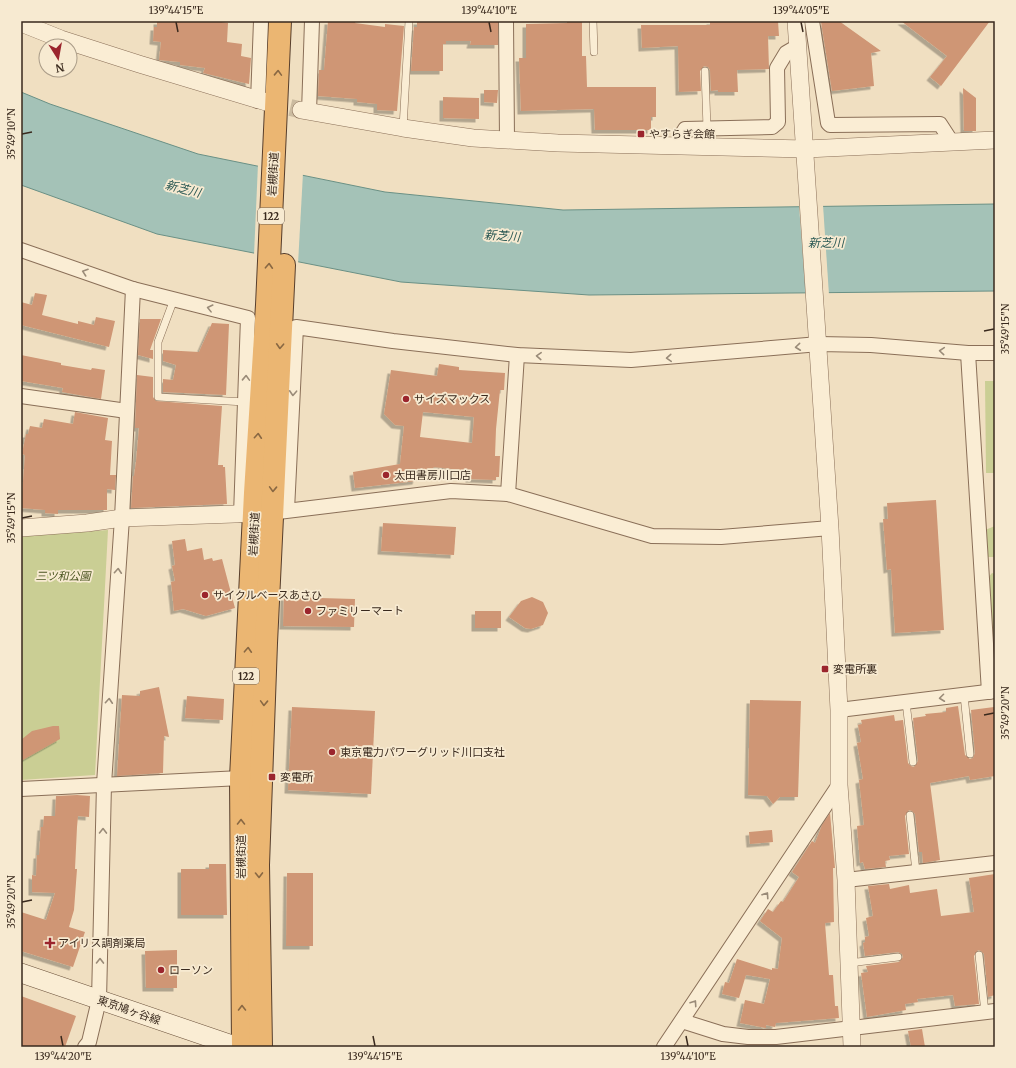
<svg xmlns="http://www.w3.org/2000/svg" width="1016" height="1068" font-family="Merriweather,'Noto Sans JP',serif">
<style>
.green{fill:#cace94}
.water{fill:#a4c2b7;stroke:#6a9085}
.pier{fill:#f0dfc1}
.building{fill:#cf9675;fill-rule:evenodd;filter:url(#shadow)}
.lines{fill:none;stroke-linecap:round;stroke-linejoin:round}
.tertiary-tunnel{stroke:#cbbba0;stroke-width:17;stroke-dasharray:17 8;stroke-linecap:butt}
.service-casing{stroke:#8a6f58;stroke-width:8}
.minor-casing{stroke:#8a6f58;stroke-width:16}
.tertiary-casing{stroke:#8a6f58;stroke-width:18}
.secondary-casing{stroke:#6b513b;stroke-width:20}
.trunk-casing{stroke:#573e2c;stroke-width:24}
.service{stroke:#faedd4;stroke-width:7}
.minor{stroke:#faedd4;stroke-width:14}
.tertiary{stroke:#faedd4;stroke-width:17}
.secondary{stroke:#faedd4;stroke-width:19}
.trunk{stroke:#ebb672;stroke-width:22}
.oneway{stroke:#896843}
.oneway2{stroke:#9a8b78}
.ticks{fill:none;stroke:#39291d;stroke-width:1.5}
.poi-dot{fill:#9b252d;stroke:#f7ead1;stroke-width:1.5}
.labels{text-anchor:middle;stroke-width:3.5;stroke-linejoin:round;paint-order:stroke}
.shield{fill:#f7ead1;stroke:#726353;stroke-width:1}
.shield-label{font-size:10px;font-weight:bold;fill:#39291d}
.poi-label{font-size:11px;fill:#39291d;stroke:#f7ead1;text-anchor:start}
.street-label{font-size:11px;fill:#39291d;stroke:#f7ead1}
.park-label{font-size:11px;font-style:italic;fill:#4c5622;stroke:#f7ead1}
.water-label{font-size:12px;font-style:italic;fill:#2b5954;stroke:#f7ead1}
.neatline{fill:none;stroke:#39291d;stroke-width:1.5}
.ticks-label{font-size:10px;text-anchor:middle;fill:#39291d}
</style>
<defs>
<filter id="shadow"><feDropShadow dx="-3.5" dy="3.5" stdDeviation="0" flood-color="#0004"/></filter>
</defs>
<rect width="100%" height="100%" fill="#f0dfc1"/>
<!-- green -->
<g class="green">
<path d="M985,381H995V473H986Z"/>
<path d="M995,526V557H985V530Z"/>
<path d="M108,530L95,775L21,780V534L40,535Z"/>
<path d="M992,573L995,574V638L990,632C991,614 988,597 987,579Z"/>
</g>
<!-- water -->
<path class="water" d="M21,92L50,104L198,154L385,192L563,210L995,204V291L589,295L401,282L157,234L21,185Z"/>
<!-- pier -->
<g class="pier">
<path d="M258,164L303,173L298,264L254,255Z"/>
<path d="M823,205L829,295L806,296L799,206Z"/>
</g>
<!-- building -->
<g class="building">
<path d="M157,21H215L228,23L227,42L242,44L241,56L251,58L249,84L203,73L205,68L180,65V62L159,60L161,42L153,41L154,27H157Z"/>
<path d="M328,21H356L355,23L385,27V24L404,26L397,111L377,110V104L357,102V99L318,96L319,70H324Z"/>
<path d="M417,21H498V45H470L471,41H446V44H443V71H411L414,27H417Z"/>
<path d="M567,21H582V56H586L587,87H656V117H651V130H595L594,109L521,111L519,58H526V24L567,23Z"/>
<path d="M710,21H778L779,36H768L769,69L737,70L738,92H718V90L711,91L710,70L708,67L704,66L700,71L701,91L679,92L678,46L642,48L641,25H710Z"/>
<path d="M839,21L881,51L871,53L874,86L832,91L821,22Z"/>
<path d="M901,21H990L941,86L930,77L947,56Z"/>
<path d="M963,88L976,98V131H964Z"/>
<path d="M484,90H498L497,103L484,102Z"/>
<path d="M443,97L479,98V119L443,118Z"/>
<path d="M35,293L47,295L42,315L78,324V321L94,325L96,317L115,321L109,347L21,325V302L32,305Z"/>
<path d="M140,319H161L150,350H153V359L138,355Z"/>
<path d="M212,323L229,324L226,395L163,392V379L173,380L176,365L163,361V350L199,352Z"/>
<path d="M21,355L61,363V365L91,370L92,368L105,370L101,399L62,392L63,388L21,381Z"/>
<path d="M439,364L459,367V370L505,373L504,390H500L496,429L495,456H500L499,477H496V480L469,479V471L434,467L427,475L417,477L416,481L355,488L353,472L400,464L404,426L395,425L384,414L391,370L437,376ZM423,412L474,417L472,443L420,437Z"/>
<path d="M137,375L153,377V397L156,401L222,406L218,465H223V467H225L227,504L131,508L133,476H134L136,462L139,428H135Z"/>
<path d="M75,412L108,418L105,440L112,441L110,475H116L115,490L107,489V510H58V514L45,513V510L21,508L25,455L22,454L26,434H28L30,426L42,428L44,419L73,424Z"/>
<path d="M936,500L944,630L895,633L891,569L887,570L883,519H888L887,503Z"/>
<path d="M383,523L456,527L454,555L381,551Z"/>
<path d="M185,539L187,551L202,548L204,560L212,558L213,561L222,559L235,608L206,616L183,609L174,611L171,582L175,581L172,566L175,565L172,541Z"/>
<path d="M284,597L355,599L354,627L283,626Z"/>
<path d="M532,597L543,602L548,613L543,625L531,629L525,628L509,617L521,601Z"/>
<rect x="475" y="611" width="26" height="17"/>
<path d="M159,687L169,737L164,736L163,773L117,776L122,695L140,696V691Z"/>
<path d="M187,696L224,699L223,720L185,718Z"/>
<path d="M750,700L801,701L798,797H780L773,804L767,796L748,795Z"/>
<path d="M958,706L965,755L970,759L973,758L975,753L971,710L994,707L995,776L970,780L969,776L930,783L940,860L923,863L922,852H919L915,814L912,811L909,810L905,816L909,854L889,856L890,860L885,861L886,867L865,869L863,862L860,863L857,826L864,825L859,780L863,779L857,743L861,742L858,725L862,724L861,720L894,715L895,721L903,720L908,763L911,766L914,767L918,761L913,718L926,716L925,714L946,712V708Z"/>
<path d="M292,707L375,711L371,794L288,790Z"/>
<path d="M53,726H59L60,739L21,761V740L32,731Z"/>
<path d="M77,795L90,796L89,817L78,816L77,827L75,869H77L74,910L69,927L85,932L73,967L21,951V912L46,920L55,893L32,892V875L36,876L37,855H39L41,827H43L44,816H55L56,796Z"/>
<path d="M830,813L835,868H833L834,922L825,923L829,975H833L835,1006H838L839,1018L776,1023L775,1027L766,1025V1028L740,1023L745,1000L764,1004L770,979L746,975L739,998L722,994L725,982L729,983L737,959L772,970V968L778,969L782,938L760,921L768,909L773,912L781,901L783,902L799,877L792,872L812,841L815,843L822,825Z"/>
<path d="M772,830L773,842L750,844L749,832Z"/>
<path d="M209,864H226L227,915H181V869H209Z"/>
<path d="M287,873H313V946H286Z"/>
<path d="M995,874V995L988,997L984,954L981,951L978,950L974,956L979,1004L955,1006L953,995L917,999L918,1002L905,1004L906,1010L867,1017L861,973L868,972L866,966L899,962L903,957L902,954L898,952L865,956L863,943L865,942V937L869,936L866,918L873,916L868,886L889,884L890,889L909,885L910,893L937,889L941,916L974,912L969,878Z"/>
<path d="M177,950V988H146L145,951Z"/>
<path d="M21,996L76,1016L65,1047H21Z"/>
<path d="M922,1029L925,1047H911L908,1031Z"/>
</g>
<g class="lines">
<!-- tertiary-tunnel -->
<path class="tertiary-tunnel" d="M266,102L301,110"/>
<!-- service casing -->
<g class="service-casing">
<g id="service">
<path d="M593,21L594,52"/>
<path d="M705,71L707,128"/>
<path d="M403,128L409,21"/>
<path d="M174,299L158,342V397L245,402"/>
<path d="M964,695L970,754"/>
<path d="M906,702L913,762"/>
<path d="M910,815L916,872"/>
<path d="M979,955L985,1013"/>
<path d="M849,963L898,957"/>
</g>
</g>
<!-- minor casing -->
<g class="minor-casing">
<g id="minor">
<path d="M506,21L507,140"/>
<path d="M812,21L828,123L830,125L940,124L951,141"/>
<path d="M258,101L261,21"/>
<path d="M309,112L312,21"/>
<path d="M676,144L685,129L772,127L778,122L777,68L786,53L798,46"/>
<path d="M21,250L133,289L248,318L241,515"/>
<path d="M968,353L989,692"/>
<path d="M21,396L127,411"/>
<path d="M508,494L517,355"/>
<path d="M287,510L296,327L393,341L517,355L631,360L819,344L871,345L968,353H995"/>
<path d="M278,512L451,491L508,494L652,536L721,537L830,528"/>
<path d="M839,710L995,691"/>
<path d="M21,789L241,778"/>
<path d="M846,880L995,863"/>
<path d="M682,1021L723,1034L748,1037H776L995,1011"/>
<path d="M85,1047L89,1042L99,1000L104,784L122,518L133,289"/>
<path d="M664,1047L839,785"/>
</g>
</g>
<!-- tertiary casing -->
<g class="tertiary-casing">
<g id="tertiary">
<path d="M796,21L830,528L839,710V785L846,880L852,1047"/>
<path d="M21,23L61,39L139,64L266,102"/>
<path d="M301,110L403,128L473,138L558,143L806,149L995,140"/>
<path d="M21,528L87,523L122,518L266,513"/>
</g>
</g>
<!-- secondary casing -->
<g class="secondary-casing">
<path id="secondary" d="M21,973L238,1047"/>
</g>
<!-- trunk casing -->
<g class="trunk-casing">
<g id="trunk">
<path d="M243,1047L241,778L255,493L267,305L280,21"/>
<path d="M261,1047L258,865L266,643L284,265"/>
</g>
</g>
<!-- service -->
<use href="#service" class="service"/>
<!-- minor -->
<use href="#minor" class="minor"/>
<!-- tertiary -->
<use href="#tertiary" class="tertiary"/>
<!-- secondary -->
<use href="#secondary" class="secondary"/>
<!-- trunk -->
<use href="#trunk" class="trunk"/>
</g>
<!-- one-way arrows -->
<defs><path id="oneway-chevron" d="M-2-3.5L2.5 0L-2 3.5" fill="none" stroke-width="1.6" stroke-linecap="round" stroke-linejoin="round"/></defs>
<g class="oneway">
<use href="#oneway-chevron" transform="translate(278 73) rotate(-88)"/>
<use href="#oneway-chevron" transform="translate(269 266) rotate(-87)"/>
<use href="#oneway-chevron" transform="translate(280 346) rotate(93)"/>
<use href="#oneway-chevron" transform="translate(258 436) rotate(-86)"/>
<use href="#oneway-chevron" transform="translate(273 489) rotate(92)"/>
<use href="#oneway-chevron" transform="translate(248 650) rotate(-87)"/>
<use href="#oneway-chevron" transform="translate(264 703) rotate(92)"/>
<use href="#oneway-chevron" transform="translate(241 822) rotate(-90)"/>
<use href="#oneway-chevron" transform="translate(259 875) rotate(89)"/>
<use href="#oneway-chevron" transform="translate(242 1008) rotate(-90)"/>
</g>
<g class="oneway2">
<use href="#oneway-chevron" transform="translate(85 272) rotate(-161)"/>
<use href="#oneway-chevron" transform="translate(210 308) rotate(-166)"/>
<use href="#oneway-chevron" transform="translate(798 347) rotate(174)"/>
<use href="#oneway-chevron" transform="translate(942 351) rotate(-175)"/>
<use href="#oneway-chevron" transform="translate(539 356) rotate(-177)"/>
<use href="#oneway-chevron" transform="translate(669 358) rotate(176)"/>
<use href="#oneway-chevron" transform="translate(246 378) rotate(-88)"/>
<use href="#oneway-chevron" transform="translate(293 393) rotate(93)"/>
<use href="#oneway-chevron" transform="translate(118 571) rotate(-86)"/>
<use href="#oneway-chevron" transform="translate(942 698) rotate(173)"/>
<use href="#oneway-chevron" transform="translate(109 701) rotate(-86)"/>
<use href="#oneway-chevron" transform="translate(103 831) rotate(-89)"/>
<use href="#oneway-chevron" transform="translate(766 895) rotate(-56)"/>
<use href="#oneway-chevron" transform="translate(100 961) rotate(-89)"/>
<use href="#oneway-chevron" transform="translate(694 1003) rotate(-56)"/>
</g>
<!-- ticks -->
<path class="ticks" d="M176,22L178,32M489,22L491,32M801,22L803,32M22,134L32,132M984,331L994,329M22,518L32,516M984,715L994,713M22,902L32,900M61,1036L63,1046M373,1036L375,1046M686,1036L688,1046"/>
<!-- markers -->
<g class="poi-dot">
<rect x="637" y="130" width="8" height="8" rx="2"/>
<circle cx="406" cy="399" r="4"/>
<circle cx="386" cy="475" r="4"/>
<circle cx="205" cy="595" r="4"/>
<circle cx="308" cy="611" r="4"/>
<rect x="821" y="665" width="8" height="8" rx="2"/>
<circle cx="332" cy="752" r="4"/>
<rect x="268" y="773" width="8" height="8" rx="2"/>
<path d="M48 937h4v4h4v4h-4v4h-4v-4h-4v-4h4z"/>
<circle cx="161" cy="970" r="4"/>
</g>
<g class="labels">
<!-- shield labels -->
<g class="shield">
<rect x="258" y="208" width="26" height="16" rx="3"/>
<rect x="233" y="668" width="26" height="16" rx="3"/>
</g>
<g class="shield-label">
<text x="271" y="220">122</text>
<text x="246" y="680">122</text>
</g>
<!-- poi labels -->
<g class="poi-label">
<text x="649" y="138">やすらぎ会館</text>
<text x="414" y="403">サイズマックス</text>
<text x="394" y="479">太田書房川口店</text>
<text x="213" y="599">サイクルベースあさひ</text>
<text x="316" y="615">ファミリーマート</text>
<text x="833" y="673">変電所裏</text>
<text x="340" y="756">東京電力パワーグリッド川口支社</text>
<text x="280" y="781">変電所</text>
<text x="58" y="947">アイリス調剤薬局</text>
<text x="169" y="974">ローソン</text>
</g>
<!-- street labels -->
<g class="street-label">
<text transform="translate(273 174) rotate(-87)" y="4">岩槻街道</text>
<text transform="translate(254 534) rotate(-87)" y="4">岩槻街道</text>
<text transform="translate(241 857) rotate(-90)" y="4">岩槻街道</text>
<text transform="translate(129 1010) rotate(19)" y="4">東京鳩ヶ谷線</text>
</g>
<!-- park labels -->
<g class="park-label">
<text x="63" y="580">三ツ和公園</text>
</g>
<!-- water labels -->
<g class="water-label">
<text transform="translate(183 189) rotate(14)" y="4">新芝川</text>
<text transform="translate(502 236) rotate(4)" y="4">新芝川</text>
<text x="826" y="247">新芝川</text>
</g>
</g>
<!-- border -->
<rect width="1016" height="1068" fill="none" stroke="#f7ead1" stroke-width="44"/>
<!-- north arrow -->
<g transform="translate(58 58) rotate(169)"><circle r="19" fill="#f7ead1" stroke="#ab9d89"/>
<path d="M0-3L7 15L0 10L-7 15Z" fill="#9b252d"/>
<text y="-6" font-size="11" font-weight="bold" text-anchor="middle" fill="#39291d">N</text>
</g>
<rect x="22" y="22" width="972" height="1024" class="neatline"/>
<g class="ticks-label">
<text x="176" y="14">139°44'15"E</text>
<text x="489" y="14">139°44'10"E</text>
<text x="801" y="14">139°44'05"E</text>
<text transform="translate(11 134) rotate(-90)" y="4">35°49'10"N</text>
<text transform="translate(1005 329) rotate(-90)" y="4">35°49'15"N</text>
<text transform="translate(11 518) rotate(-90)" y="4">35°49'15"N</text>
<text transform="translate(1005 713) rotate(-90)" y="4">35°49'20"N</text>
<text transform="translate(11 902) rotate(-90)" y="4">35°49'20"N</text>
<text x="63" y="1060">139°44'20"E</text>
<text x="375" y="1060">139°44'15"E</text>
<text x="688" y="1060">139°44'10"E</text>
</g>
</svg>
